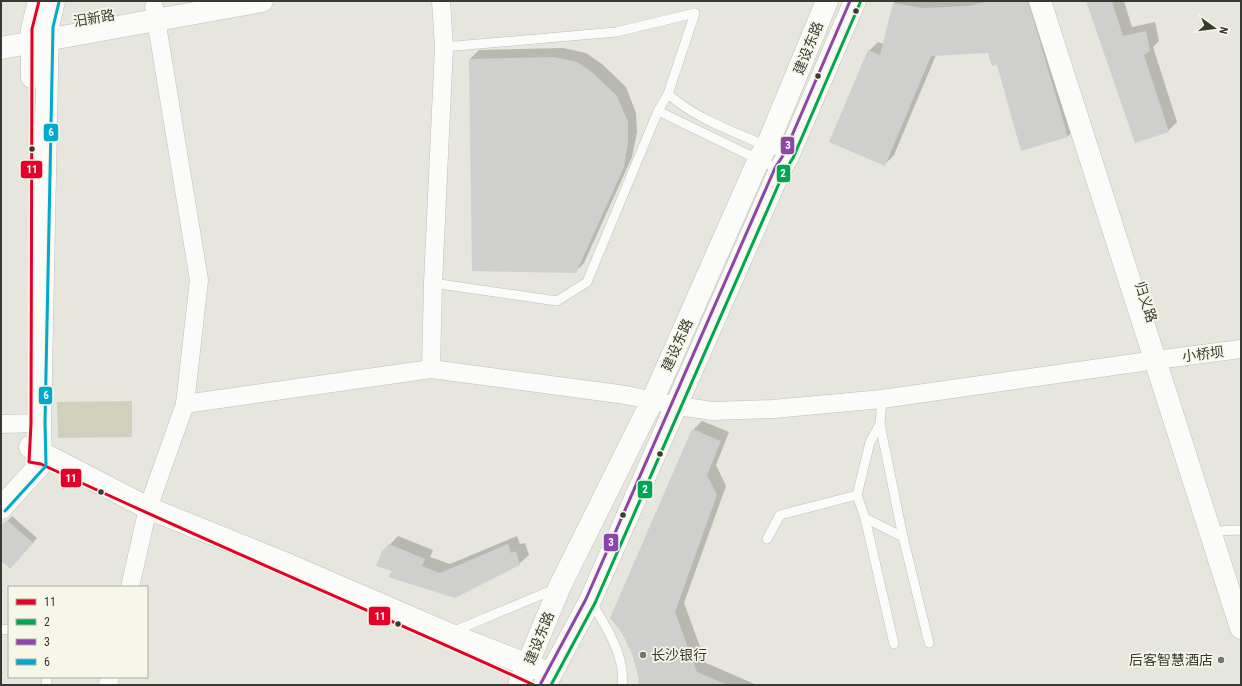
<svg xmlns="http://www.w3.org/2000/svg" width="1242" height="686" font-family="'Roboto Condensed','Noto Sans SC',sans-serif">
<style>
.green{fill:#d0d1bc}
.shadow{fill:#0003}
.building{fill:#cfcfce}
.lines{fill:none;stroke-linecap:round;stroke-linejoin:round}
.service-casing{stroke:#c0c0ba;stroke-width:10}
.minor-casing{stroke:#c0c0ba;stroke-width:19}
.tertiary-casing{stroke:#c0c0ba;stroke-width:23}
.primary-casing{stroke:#c0c0ba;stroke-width:23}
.service{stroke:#fbfbfa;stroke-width:9}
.minor{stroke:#fbfbfa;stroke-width:18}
.tertiary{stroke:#fbfbfa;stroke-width:22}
.primary{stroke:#fbfbfa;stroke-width:22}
.bus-1-casing{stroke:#f7f7e8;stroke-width:6}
.bus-2-casing{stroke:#f7f7e8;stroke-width:6}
.bus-3-casing{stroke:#f7f7e8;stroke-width:6}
.bus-4-casing{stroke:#f7f7e8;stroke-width:6}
.bus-1{stroke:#e4002b;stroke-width:3}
.bus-2{stroke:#00a651;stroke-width:3}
.bus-3{stroke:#8e44ad;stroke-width:3}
.bus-4{stroke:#00a9ce;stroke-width:3}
.bus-dot{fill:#393934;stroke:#f7f7e8;stroke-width:1.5}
.poi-dot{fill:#767670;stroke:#f7f7e8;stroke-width:1.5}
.labels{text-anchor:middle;stroke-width:3.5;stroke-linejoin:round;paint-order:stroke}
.street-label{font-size:14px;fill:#393934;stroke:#f7f7e8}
.poi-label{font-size:14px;fill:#393934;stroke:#f7f7e8;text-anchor:start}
.line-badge{stroke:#f7f7e8;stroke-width:1.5}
.badge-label{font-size:11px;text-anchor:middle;font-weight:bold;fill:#fff}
</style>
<rect width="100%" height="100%" fill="#e6e6de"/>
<!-- green -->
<path class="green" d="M132,401V437L58,438L57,402Z"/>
<!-- shadow -->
<g class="shadow">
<path d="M896,1H1038L1077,127L1068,136L1022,149L997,63L989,52L936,55L894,155L885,164L869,51L878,42L883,44L894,3Z"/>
<path d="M1087,1H1124L1132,27L1155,22L1159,41L1153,47L1177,122L1168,131Z"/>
<path d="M563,48L586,53L602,64L626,87L636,113L637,132L632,157L584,263L575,272L470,59L479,50Z"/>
<path d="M702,421L729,432L716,465L726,486L684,603L706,663L757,685H639L693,430Z"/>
<path d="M12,516L37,538L15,563L1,560V528Z"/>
<path d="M398,536L433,550L430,557L450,564L517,536L520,544L525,543L529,555L519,564L455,597L393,571L383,552Z"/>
</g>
<!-- building -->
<g class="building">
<path d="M991,1H1028L1068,137L1021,151L997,65L992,66L988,53L931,56L885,166L829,142L868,50L880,55L893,3L923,8L967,6Z"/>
<path d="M1086,1H1112L1123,36L1146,31L1150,51L1144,55L1169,132L1135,143Z"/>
<path d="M554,57L577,62L593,73L617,96L628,122V142L624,167L576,273L472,271L469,59Z"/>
<path d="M692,429L721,441L707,475L717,495L675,612L697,672L728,685H638L639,679L632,654L622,633L610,618Z"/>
<path d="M7,520L33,543L10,569L1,561V526Z"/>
<path d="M389,544L425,559L422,566L440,573L508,544L511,553L516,551L520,565L455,598L388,577L392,571L376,566L382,551Z"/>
</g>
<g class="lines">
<!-- service casing -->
<g class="service-casing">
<g id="service">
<path d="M668,94C702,124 748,136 788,156"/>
<path d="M658,111L780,170"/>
<path d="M433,283L557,301L587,282L658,111L668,94L695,13L616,32L444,47"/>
<path d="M882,399L880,424L903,537L929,643"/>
<path d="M880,424L870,442L857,495L865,518L894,644"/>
<path d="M865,518L903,537"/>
<path d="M1217,531L1241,530"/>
<path d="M767,539L780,515L857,495"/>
<path d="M591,602C605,625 626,656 622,685"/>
<path d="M1,630L9,629"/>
<path d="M452,632L557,588"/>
<path d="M46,685L47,677"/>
</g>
</g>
<!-- minor casing -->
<g class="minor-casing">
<g id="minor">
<path d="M431,369L433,283L444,47L441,1"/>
<path d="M185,404L431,369L626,395L677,406L713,411L773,409L882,399L1156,360L1241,349"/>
<path d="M1,424L40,423"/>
<path d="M130,587L148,508L185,404L199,280L154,7"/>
<path d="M108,685L110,677"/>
</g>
</g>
<!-- tertiary casing -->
<g class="tertiary-casing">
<g id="tertiary">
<path d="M1040,1L1241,628"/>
<path d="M1,48L262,1"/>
<path d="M32,77V29L39,1"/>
<path d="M30,447L148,508L289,565L449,634L551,674"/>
<path d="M1,508L41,464L40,423L48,26L54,1"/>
</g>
</g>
<!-- primary casing -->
<g class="primary-casing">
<g id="primary">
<path d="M519,685L560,586L653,399L759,159L767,146L827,1"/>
<path d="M545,685L590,601L780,170L788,156L855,1"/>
</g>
</g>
<!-- service -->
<use href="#service" class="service"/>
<!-- minor -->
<use href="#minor" class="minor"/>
<!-- tertiary -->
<use href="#tertiary" class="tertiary"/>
<!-- primary -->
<use href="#primary" class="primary"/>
<!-- bus-1 casing -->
<g class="bus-1-casing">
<path id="bus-1" d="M39,1L32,29L31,424L29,462L41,464C204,541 370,610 534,685"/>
</g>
<!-- bus-2 casing -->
<g class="bus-2-casing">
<path id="bus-2" d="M551,685L595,603L784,172L793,158L860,3"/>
</g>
<!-- bus-3 casing -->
<g class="bus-3-casing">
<path id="bus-3" d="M541,683L586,599L775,168L784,154L850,1"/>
</g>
<!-- bus-4 casing -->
<g class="bus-4-casing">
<path id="bus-4" d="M5,511L45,467L46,464L45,423L53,27L59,2"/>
</g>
<!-- bus-1 -->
<use href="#bus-1" class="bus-1"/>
<!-- bus-2 -->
<use href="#bus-2" class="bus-2"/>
<!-- bus-3 -->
<use href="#bus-3" class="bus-3"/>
<!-- bus-4 -->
<use href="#bus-4" class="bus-4"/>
</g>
<!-- markers -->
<g class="bus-dot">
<circle cx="856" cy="11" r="3.5"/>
<circle cx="818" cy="76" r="3.5"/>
<circle cx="32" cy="149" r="3.5"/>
<circle cx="660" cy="454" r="3.5"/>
<circle cx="101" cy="492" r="3.5"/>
<circle cx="623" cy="515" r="3.5"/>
<circle cx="398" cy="624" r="3.5"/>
</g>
<g class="poi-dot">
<circle cx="643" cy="655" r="4"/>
<circle cx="1221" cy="660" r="4"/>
</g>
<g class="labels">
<!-- street labels -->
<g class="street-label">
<text transform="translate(94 18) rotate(-10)" y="5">汨新路</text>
<text transform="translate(808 48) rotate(-68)" y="5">建设东路</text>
<text transform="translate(1146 302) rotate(72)" y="5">归义路</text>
<text transform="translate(677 345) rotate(-66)" y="5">建设东路</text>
<text transform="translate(1203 354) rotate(-7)" y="5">小桥坝</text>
<text transform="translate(539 638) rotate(-68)" y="5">建设东路</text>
</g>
<!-- poi labels -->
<g class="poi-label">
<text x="651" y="660">长沙银行</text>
<text x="1213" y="665" text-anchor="end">后客智慧酒店</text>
</g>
</g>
<g class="line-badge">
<rect x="43" y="123" width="16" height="19" rx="4" fill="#00a9ce"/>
<rect x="780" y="136" width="15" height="19" rx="4" fill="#8e44ad"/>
<rect x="20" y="160" width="23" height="19" rx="4" fill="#e4002b"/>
<rect x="776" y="164" width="15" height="19" rx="4" fill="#00a651"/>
<rect x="38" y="386" width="15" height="19" rx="4" fill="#00a9ce"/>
<rect x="60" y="468" width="22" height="20" rx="4" fill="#e4002b"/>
<rect x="637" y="480" width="16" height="19" rx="4" fill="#00a651"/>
<rect x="603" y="533" width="16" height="19" rx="4" fill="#8e44ad"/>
<rect x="368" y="606" width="23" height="20" rx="4" fill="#e4002b"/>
</g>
<g class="badge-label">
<text x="51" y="136">6</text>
<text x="788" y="149">3</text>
<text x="32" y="173">11</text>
<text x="783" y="177">2</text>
<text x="46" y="399">6</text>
<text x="71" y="482">11</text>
<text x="645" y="493">2</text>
<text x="611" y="546">3</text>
<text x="380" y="620">11</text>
</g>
<!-- border -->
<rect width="1242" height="686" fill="none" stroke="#393934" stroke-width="4"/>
<!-- legend -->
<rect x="8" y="586" width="140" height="92" fill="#f7f7e8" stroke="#ababa0"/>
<rect x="16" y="599" width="20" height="6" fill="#e4002b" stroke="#ababa0"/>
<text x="44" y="606" font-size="12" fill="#393934">11</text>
<rect x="16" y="619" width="20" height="6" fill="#00a651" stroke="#ababa0"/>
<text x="44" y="626" font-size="12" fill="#393934">2</text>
<rect x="16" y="639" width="20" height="6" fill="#8e44ad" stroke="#ababa0"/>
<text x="44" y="646" font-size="12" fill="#393934">3</text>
<rect x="16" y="659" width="20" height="6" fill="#00a9ce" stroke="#ababa0"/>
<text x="44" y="666" font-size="12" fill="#393934">6</text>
<!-- north arrow -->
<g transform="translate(1214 28) rotate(104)" stroke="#f7f7e8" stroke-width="3" paint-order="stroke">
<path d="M0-3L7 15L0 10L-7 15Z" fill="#393934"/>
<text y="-6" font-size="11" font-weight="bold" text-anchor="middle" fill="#393934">N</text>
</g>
</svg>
